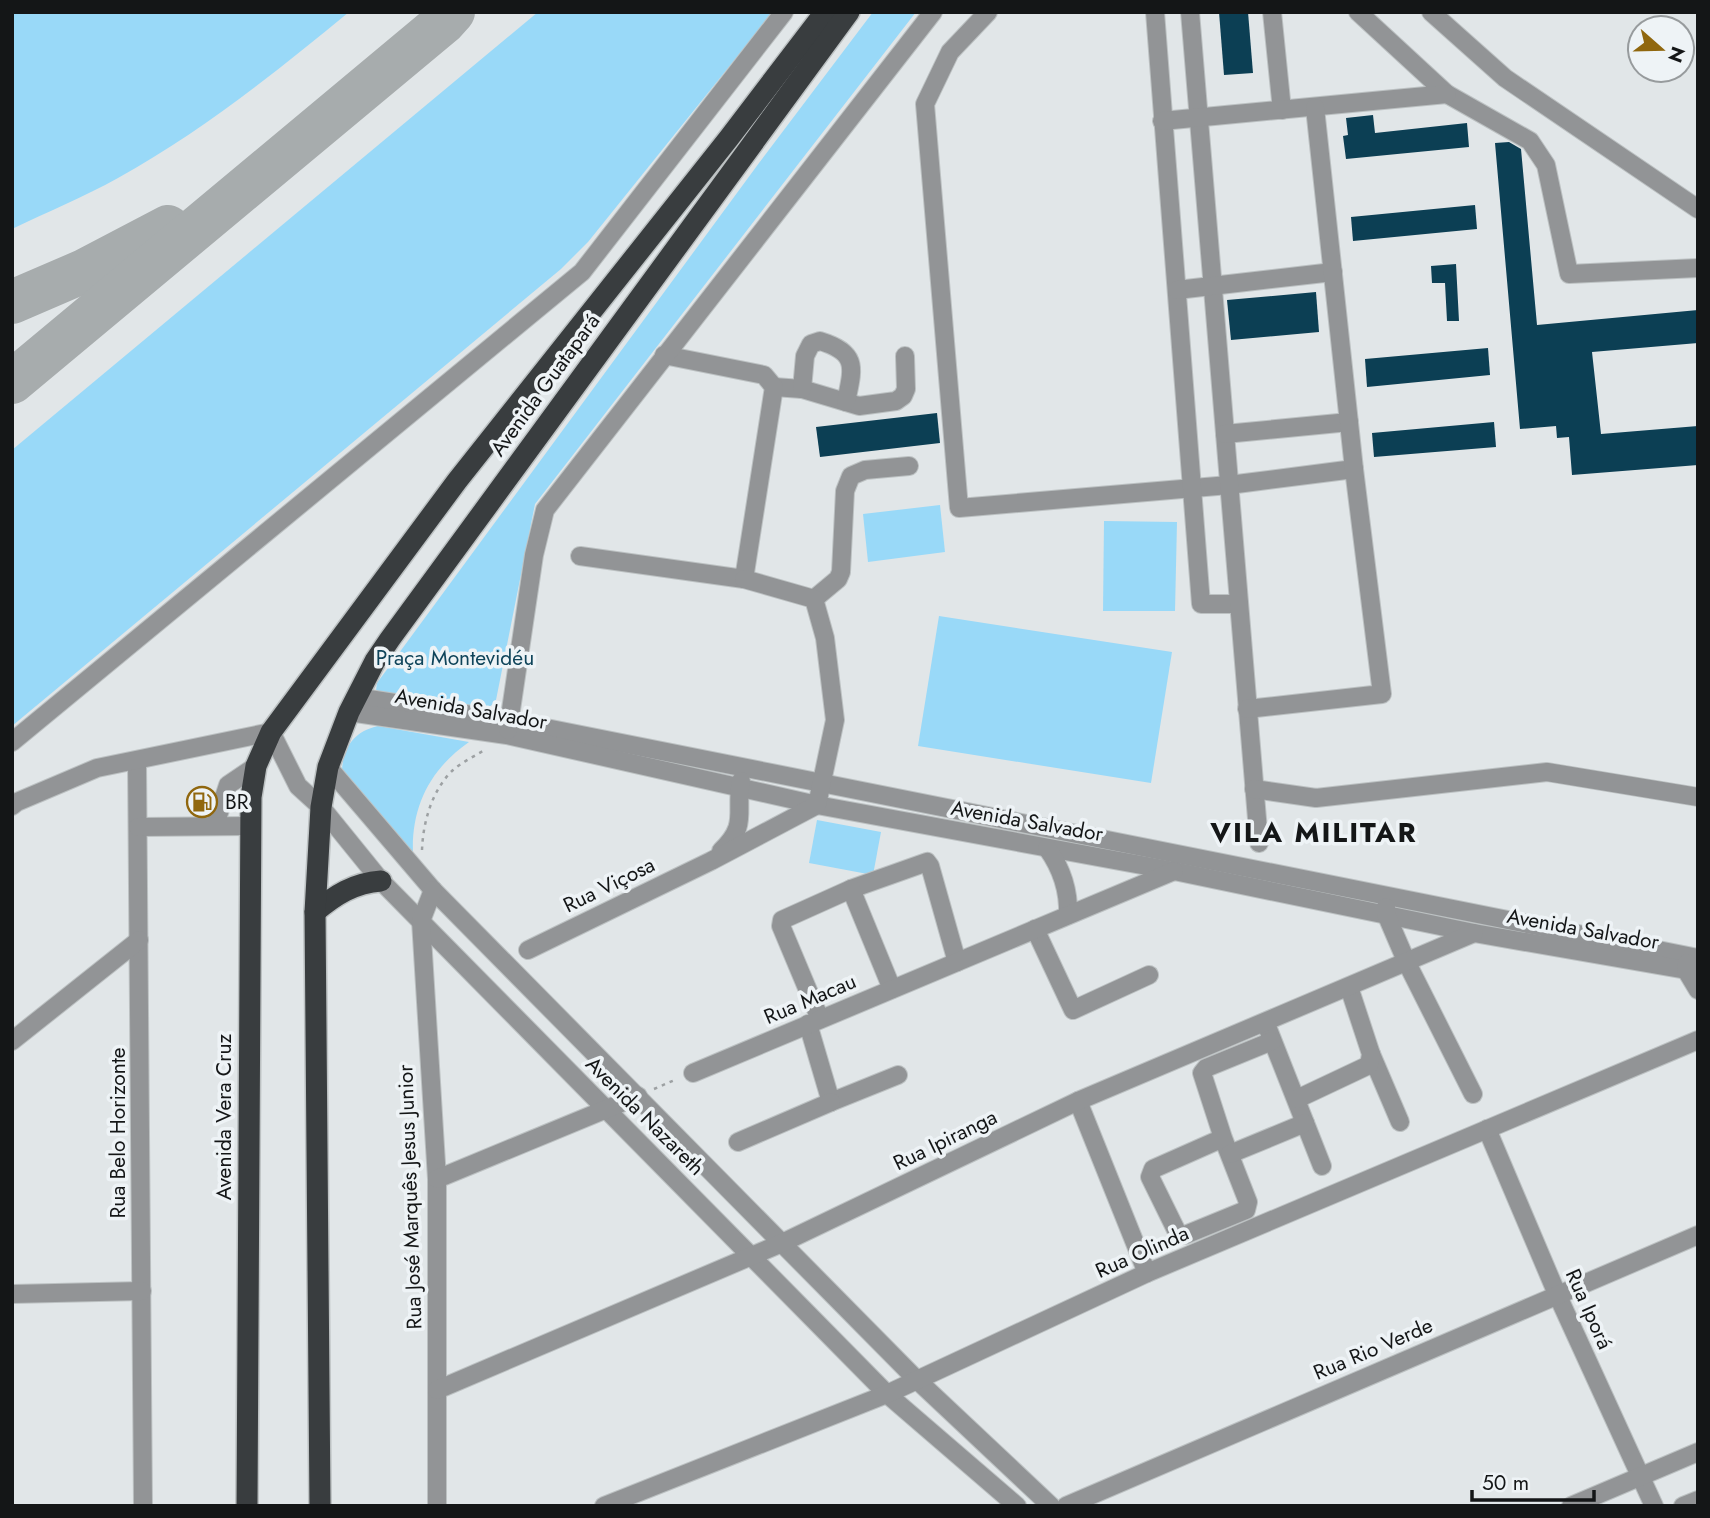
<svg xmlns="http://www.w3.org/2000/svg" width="1710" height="1518" font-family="Jost,sans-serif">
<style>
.green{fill:#99d9f8}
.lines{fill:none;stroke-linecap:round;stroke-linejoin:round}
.taxiway{stroke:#a7acad;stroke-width:44}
.building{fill:#0c3f54}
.minor-casing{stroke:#bcc1c2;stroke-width:20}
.highway-casing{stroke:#bcc1c2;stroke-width:24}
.path{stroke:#9da1a3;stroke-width:2.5;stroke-dasharray:3.5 5;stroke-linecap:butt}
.minor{stroke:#929496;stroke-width:18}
.highway{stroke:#393d3f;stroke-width:21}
.labels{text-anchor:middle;stroke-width:7;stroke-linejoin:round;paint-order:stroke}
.street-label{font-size:21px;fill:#141617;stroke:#eef3f6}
.park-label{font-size:21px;fill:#0f445a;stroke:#eef3f6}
.poi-label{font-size:21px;fill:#141617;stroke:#eef3f6;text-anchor:start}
.district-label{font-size:28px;font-weight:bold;letter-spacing:2px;fill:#141617;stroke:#eef3f6}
</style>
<rect width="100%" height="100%" fill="#e1e6e8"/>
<!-- green -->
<g class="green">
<path d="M12,12H349C276,72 201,132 118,178C84,197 47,212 12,229Z"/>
<path d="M538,12H773L588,242L561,269L12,726V450Z"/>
<path d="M873,12H916L535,504L496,700C491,707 486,710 478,710L376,691L377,683L759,163Z"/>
<path d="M940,505L945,552L868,562L863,514Z"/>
<path d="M1104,521L1177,522L1175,611H1103Z"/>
<path d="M939,616L1172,652L1151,783L918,746Z"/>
<path d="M378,726L469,742C430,769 411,807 413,854L342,770C343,747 355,731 378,726Z"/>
<path d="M817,820L881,832L873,875L809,863Z"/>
</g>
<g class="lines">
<!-- taxiway -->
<g class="taxiway">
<path d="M12,302L84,271L168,227"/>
<path d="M12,382L444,22L453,12"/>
</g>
</g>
<!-- building -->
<g class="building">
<path d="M1219,12H1248L1253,73L1224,75Z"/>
<path d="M1373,115L1375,133L1467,123L1469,147L1346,159L1343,136L1348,135L1346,118Z"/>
<path d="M1509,142L1521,149L1537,325L1698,310V343L1592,352L1601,434L1698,426V465L1572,475L1569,437L1557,438L1556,426L1520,429L1495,143Z"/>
<path d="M1475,205L1477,229L1353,241L1351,217Z"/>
<path d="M1456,264L1459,321H1447L1445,283H1432L1431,266Z"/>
<path d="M1316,292L1319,332L1231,340L1227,300Z"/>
<path d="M1488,348L1490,375L1367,387L1365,359Z"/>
<path d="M937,413L940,443L820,457L816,427Z"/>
<path d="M1494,422L1496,447L1374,457L1372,433Z"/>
</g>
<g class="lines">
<!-- minor casing -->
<g class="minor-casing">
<g id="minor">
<path d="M988,12L950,52L925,104L959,508L1229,485L1354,469"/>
<path d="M1155,12L1201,604H1239"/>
<path d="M1190,12L1259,843"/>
<path d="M1272,12L1282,110"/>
<path d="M1358,12L1447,94L1530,141L1546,165L1569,274L1698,268"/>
<path d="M1431,12L1505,78L1698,209"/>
<path d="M1162,121L1447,94"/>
<path d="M1177,290L1333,272"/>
<path d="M774,387L802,389L859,406L896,401L903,396L906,389L905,356"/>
<path d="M802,389L805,356L811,344L820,341C859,353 853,368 846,402"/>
<path d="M1225,434L1349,422"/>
<path d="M580,556L744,579L774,387L764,375L664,355"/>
<path d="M814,599L838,579L841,572L845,491L851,476L865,470L909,466"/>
<path d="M356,697L511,721L1698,958"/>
<path d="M1247,709L1382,694L1354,469L1315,108"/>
<path d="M349,712L507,735L817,805L1174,871L1474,933L1698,972"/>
<path d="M508,730L534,555L545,510L933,12"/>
<path d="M12,742L582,272L784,12"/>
<path d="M137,761L143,1506"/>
<path d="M328,767L433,890L916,1379L1051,1506"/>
<path d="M1254,789L1316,798L1547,772L1698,797"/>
<path d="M12,806L17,802L97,768L271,732L298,786L321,807L381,881L887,1394L1017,1506"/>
<path d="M215,825L228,785L256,766"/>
<path d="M138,827L250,826"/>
<path d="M1047,848C1062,869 1069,890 1068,915"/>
<path d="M721,851C749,824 735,813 741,781"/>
<path d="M851,889L927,862L930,866L957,962"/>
<path d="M433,890L421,921L437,1179V1506"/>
<path d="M1386,907V914L1407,963L1473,1094"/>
<path d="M1035,929L1073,1010L1149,975"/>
<path d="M528,950L711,861L817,805L835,720L825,638L814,599L744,579"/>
<path d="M1687,963L1686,970L1698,990"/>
<path d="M820,1019L781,926L782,920L851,889L892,989"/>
<path d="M808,1024L831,1102L898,1075"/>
<path d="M1268,1029L1322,1166"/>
<path d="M12,1041L139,940"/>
<path d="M1371,1054L1400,1122"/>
<path d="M693,1073L1174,871"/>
<path d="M1297,1099L1369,1065L1371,1054L1349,987"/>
<path d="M1078,1101L1147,1273"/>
<path d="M1487,1129L1557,1294L1654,1506"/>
<path d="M1223,1138L1153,1169L1150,1177L1178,1234L1185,1235L1246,1210L1248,1202L1223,1138L1202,1073L1206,1068L1272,1041"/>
<path d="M738,1142L831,1102"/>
<path d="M1230,1154L1305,1123"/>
<path d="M437,1179L638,1096"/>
<path d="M12,1294L142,1291"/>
<path d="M437,1390L782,1243L1078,1101L1474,933"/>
<path d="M604,1506L887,1394L1147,1273L1698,1040"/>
<path d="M1066,1506L1698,1235"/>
<path d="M1571,1506L1698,1452"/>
<path d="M1683,1506L1698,1500"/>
</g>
</g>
<!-- highway casing -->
<g class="highway-casing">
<g id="highway">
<path d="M315,912C335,895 354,883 381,881"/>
<path d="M247,1506L251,797L256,766L271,732L457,481L729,138L825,12"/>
<path d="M320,1506L315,912L321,807L328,767L349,712L375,661L390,639L849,12"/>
</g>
</g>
<!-- path -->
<g class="path">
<path d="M422,850C423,822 432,790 453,770C462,762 475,756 486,749"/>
<path d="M654,1089L677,1079"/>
</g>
<!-- minor -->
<use href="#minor" class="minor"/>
<!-- highway -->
<use href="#highway" class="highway"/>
</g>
<!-- icons -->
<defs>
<g id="fuel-ring" transform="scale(1.575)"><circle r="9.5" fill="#eef3f6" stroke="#90670e" stroke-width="1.5"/><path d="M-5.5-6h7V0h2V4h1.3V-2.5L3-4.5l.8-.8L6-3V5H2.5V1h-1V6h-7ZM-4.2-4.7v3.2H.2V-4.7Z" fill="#90670e"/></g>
</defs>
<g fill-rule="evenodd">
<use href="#fuel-ring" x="202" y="802"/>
</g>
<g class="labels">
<!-- street labels -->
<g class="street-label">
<text transform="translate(545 385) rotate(-54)" y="7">Avenida Guatapará</text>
<text transform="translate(471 709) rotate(10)" y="7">Avenida Salvador</text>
<text transform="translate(1027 821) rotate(10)" y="7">Avenida Salvador</text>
<text transform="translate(609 885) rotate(-26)" y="7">Rua Viçosa</text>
<text transform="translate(1583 929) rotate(10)" y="7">Avenida Salvador</text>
<text transform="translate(810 999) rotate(-23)" y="7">Rua Macau</text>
<text transform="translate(645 1116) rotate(45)" y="7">Avenida Nazareth</text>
<text transform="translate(224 1117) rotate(-90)" y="7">Avenida Vera Cruz</text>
<text transform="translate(118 1133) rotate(-90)" y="7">Rua Belo Horizonte</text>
<text transform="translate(945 1140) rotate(-26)" y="7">Rua Ipiranga</text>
<text transform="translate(410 1197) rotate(-92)" y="7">Rua José Marquês Jesus Junior</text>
<text transform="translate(1142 1252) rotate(-24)" y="7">Rua Olinda</text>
<text transform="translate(1589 1309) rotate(66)" y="7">Rua Iporá</text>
<text transform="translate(1373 1349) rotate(-23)" y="7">Rua Rio Verde</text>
</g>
<!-- park labels -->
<g class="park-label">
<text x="455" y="665">Praça Montevidéu</text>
</g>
<!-- poi labels -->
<g class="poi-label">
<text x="225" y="809">BR</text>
</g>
<!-- district labels -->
<g class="district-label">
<text x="1314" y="842">VILA MILITAR</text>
</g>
</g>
<!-- border -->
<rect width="1710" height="1518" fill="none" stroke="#141617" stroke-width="28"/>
<!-- north arrow -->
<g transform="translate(1661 49) rotate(110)"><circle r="33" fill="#eef3f6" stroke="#979b9d" stroke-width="2"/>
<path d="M0-5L12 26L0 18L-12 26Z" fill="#90670e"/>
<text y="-10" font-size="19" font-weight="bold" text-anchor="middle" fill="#141617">N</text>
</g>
<!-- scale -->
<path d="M1472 1490v10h122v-10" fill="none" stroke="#141617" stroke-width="3.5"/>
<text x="1482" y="1490" font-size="21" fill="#141617" stroke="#eef3f6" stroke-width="5" paint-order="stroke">50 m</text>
</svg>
